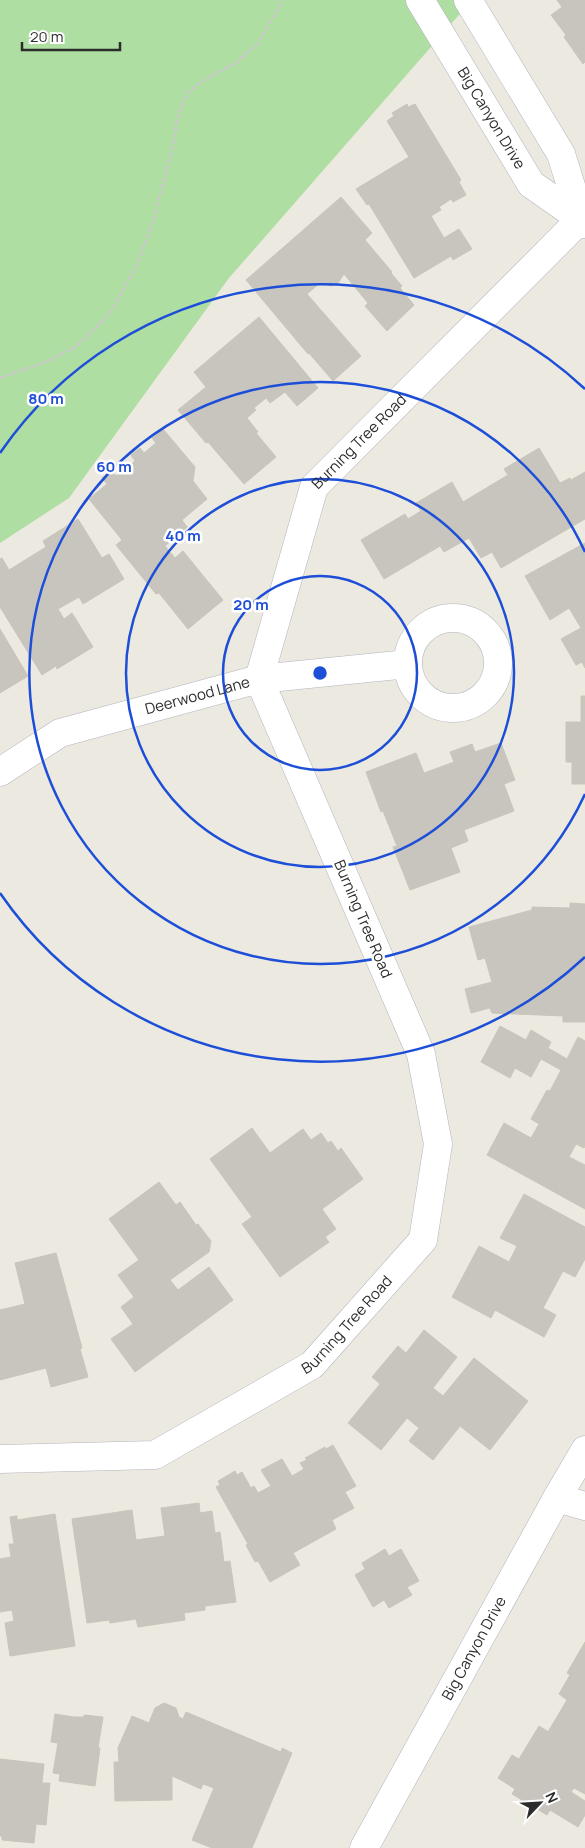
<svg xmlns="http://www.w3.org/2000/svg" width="585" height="1848" font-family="Manrope,sans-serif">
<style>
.green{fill:#afdea2}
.building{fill:#c8c5bf;stroke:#c8c5ba}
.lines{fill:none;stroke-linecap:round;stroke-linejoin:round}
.minor-casing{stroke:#b3b4be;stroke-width:29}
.path{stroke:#c8c8c8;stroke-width:3;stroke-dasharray:4 2.5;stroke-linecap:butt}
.minor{stroke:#fff;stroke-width:28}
.ring{fill:none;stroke:#1d4ed8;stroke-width:2.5}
.labels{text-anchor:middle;stroke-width:5;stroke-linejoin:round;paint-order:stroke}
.street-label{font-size:15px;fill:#2c2c2c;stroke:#fff}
.centre{fill:#1d4ed8;stroke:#fff;stroke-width:2.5}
.ring-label{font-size:15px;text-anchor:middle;font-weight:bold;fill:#1d4ed8;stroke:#fff;stroke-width:5;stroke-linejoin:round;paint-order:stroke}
</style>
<rect width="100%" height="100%" fill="#ece9e0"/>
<!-- green -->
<path class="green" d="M0,0H472L229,278L69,498L0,543Z"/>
<!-- building -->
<g class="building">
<path d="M557,0H572L562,7Z"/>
<path d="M572,0H585V62L583,64L564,37L566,35L551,15Z"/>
<path d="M407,104L408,107L415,104L461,180L459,182L466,195L453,202L451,199L439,207L441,210L431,216L444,238L459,229L472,249L453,260L451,256L414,278L369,204L367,205L356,189L409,157L387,121L394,116L392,113Z"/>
<path d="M341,197L372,233L365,240L392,272L391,273L402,286L400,288L414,305L387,331L365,306L368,303L344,274L338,283L331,286L321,282L307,294L361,356L333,381L309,353L308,354L246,280Z"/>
<path d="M259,317L318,388L297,406L285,392L270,403L266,398L254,408L256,410L247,418L258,432L256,433L276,457L244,484L208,442L206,443L178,410L206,387L194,372Z"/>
<path d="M163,429L195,467L193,481L207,499L182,520L187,527L165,546L175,558L183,551L223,600L188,629L159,593L156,594L116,545L122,540L89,499L107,484L102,478L112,471L116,476L135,461L131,455L140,448L144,453L156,443L152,438Z"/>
<path d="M539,448L560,483L570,478L571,480L585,472V519L501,568L492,552L481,558L469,538L444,552L440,546L384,579L361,540L405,514L408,519L421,511L416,503L452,482L463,502L508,475L504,469Z"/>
<path d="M78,519L102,558L109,554L124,579L83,604L79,597L58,609L64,619L72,613L93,647L57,669L56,666L42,675L0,607V559L2,558L9,570L46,547L43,541Z"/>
<path d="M585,543V668L582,662L576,665L561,639L581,628L569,608L550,620L525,576Z"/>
<path d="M0,629L28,676L0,693Z"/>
<path d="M581,696H585V784H572V762H566V722H581Z"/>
<path d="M501,743L515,780L504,784L514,811L464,830L468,841L451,848L460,872L410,890L393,847L397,846L383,811L381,812L366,772L416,753L424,773L454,762L450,752L472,744L475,752Z"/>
<path d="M570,903L585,904V1022H563V1016L492,1013L490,1008L471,1013L465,989L492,982L485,958L478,960L469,927L532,910V907L570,908Z"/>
<path d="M500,1026L526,1040L531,1030L551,1042L548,1048L567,1059L578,1037L585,1041V1146L584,1148L576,1144L569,1157L585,1165V1209L487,1155L504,1123L531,1138L539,1124L531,1119L547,1090L550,1091L561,1070L541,1059L531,1077L515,1068L510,1078L481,1062Z"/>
<path d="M252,1128L270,1153L303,1129L311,1140L321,1133L328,1143L331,1141L338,1151L341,1148L363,1179L322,1209L336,1229L325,1237L329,1242L280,1277L242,1224L252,1217L210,1159Z"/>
<path d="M159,1182L176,1205L180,1202L196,1225L198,1224L211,1241L209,1252L170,1280L178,1290L209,1267L233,1300L135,1372L111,1339L133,1324L121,1307L134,1297L118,1275L139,1260L109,1219Z"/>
<path d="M524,1194L585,1227V1259L575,1277L563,1271L543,1308L556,1315L544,1337L495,1310L491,1318L452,1297L479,1246L509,1262L517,1246L500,1238Z"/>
<path d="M56,1253L82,1348L80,1349L88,1377L51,1387L46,1368L0,1380V1310L25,1304L15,1263Z"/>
<path d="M424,1330L457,1357L433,1388L443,1396L474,1358L528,1401L490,1450L460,1426L433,1460L409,1441L419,1428L407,1418L381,1450L348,1423L380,1384L372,1377L398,1346L406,1353Z"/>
<path d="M333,1445L356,1486L345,1492L354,1508L332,1520L336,1529L293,1553L300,1565L270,1582L258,1561L255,1562L246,1545L248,1544L216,1487L220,1485L218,1481L235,1471L237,1475L242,1472L251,1488L254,1486L258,1493L271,1486L261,1470L282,1459L292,1476L304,1469L300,1463L307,1460L305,1458L325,1447L326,1449Z"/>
<path d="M199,1503L200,1513L212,1511L215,1533L220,1532L224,1562L230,1561L236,1602L205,1606V1610L184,1613L185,1620L138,1627L136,1619L110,1623L109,1620L87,1623L72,1519L132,1510L136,1540L165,1536L161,1508Z"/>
<path d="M55,1514L75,1646L10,1656L5,1623L14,1621L12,1610L0,1612V1559L11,1557L9,1544H14L10,1517L17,1516V1520Z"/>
<path d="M385,1549L389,1556L401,1549L419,1581L407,1587L412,1595L389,1608L384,1600L373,1607L355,1575L365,1569L362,1563Z"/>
<path d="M585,1642V1684L567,1673Z"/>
<path d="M570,1675L585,1684V1754L548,1732L567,1700L559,1694Z"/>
<path d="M164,1703L176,1708L179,1717L183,1719L186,1712L281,1752L282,1748L292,1753L252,1848H212L192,1840L214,1788L203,1784L201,1789L172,1776V1800L115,1801L114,1762H119L118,1748L132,1716L149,1723L155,1708Z"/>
<path d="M55,1714L74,1717H84V1715L103,1717L98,1748H100L95,1786L59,1781L60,1774L53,1773L58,1743L51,1742Z"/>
<path d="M539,1726L585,1754V1794L574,1788L571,1792L585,1801V1815L578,1827L550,1810L547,1815L512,1794L515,1789L498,1778L512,1755L519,1759Z"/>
<path d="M0,1759L44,1764L42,1783H50L46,1825L36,1824L34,1843L2,1840V1836H0Z"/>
</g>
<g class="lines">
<!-- minor casing -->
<g class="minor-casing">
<g id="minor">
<path id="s1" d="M420,0L531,184L581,219"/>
<path d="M468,0L561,154L583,224"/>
<circle cx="453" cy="663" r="45"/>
<path id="s2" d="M0,772L60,733L259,679L408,664"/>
<path id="s3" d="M0,1459L155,1455L312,1365L423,1240L438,1144L421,1054L259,679L314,487L581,219L585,218"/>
<path d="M557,1498L585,1506"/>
<path id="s4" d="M364,1848L557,1498L585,1450"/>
</g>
</g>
<!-- path -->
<path class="path" d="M0,378L46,362L77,346L110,313L135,269L150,231L171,155L178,117L187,93L207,78L236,63L258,43L283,0"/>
<!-- minor -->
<use href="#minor" class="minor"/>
</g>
<!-- distance rings -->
<g class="ring">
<circle cx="320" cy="673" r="97"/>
<circle cx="320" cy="673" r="194"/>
<path d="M585 794A291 291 0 1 1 585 552"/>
<path d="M585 957A388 388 0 0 1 0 893M0 453A388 388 0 0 1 585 389"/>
</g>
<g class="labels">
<!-- street labels -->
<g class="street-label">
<text dy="5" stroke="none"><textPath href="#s1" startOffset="138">Big Canyon Drive</textPath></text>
<text dy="5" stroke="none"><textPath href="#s3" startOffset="1364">Burning Tree Road</textPath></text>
<text dy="5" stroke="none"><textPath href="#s2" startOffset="214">Deerwood Lane</textPath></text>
<text transform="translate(363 919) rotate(67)" y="5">Burning Tree Road</text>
<text dy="5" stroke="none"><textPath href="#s3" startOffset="389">Burning Tree Road</textPath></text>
<text dy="5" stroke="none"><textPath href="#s4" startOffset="228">Big Canyon Drive</textPath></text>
</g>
</g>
<circle cx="320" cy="673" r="8" class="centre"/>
<g class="ring-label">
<text x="46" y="404">80 m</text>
<text x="114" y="472">60 m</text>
<text x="183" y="541">40 m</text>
<text x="251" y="610">20 m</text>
</g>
<!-- north arrow -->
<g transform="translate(540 1803) rotate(65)" stroke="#ffffff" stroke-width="4" paint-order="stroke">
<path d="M0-4L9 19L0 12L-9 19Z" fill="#2c2c2c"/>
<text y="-8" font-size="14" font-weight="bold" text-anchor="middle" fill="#2c2c2c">N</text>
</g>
<!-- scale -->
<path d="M22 42v8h98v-8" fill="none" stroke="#2c2c2c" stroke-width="2.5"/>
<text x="30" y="42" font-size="15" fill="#2c2c2c" stroke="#ffffff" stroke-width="4" paint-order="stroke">20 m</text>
</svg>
